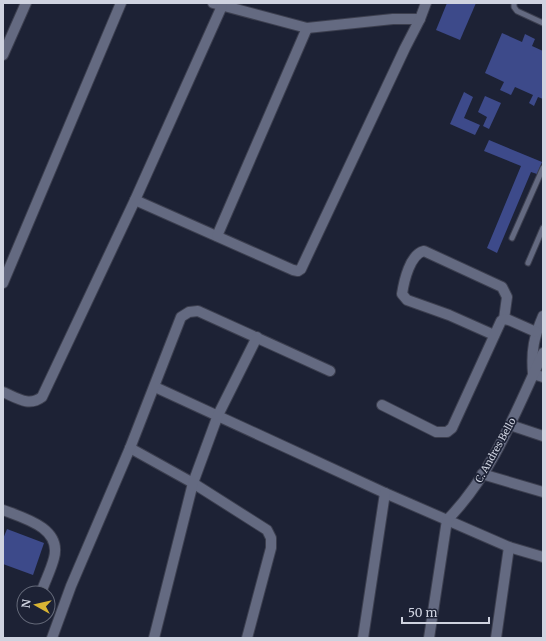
<svg xmlns="http://www.w3.org/2000/svg" width="546" height="641" font-family="Merriweather,serif">
<style>
.building{fill:#3d4a8a}
.lines{fill:none;stroke-linecap:round;stroke-linejoin:round}
.service-casing{stroke:#3c3f4f;stroke-width:7}
.minor-casing{stroke:#3c3f4f;stroke-width:12}
.service{stroke:#646a81;stroke-width:5}
.minor{stroke:#646a81;stroke-width:10}
.labels{text-anchor:middle;stroke-width:3.5;stroke-linejoin:round;paint-order:stroke}
.street-label{font-size:10px;fill:#cfd3e0;stroke:#1d2235}
</style>
<rect width="100%" height="100%" fill="#1d2235"/>
<!-- building -->
<g class="building">
<path d="M447,3H476L460,40L436,30Z"/>
<path d="M502,33L522,42L525,34L535,39L532,46L543,51V99L538,97L534,106L529,103L533,95L515,87L511,95L500,90L504,82L485,73Z"/>
<path d="M464,92L473,97L464,118L480,125L475,135L450,124Z"/>
<path d="M485,96L501,103L489,129L483,126L487,117L478,112Z"/>
<path d="M489,140L542,162L537,174L531,172L497,253L487,248L521,166L484,151Z"/>
<path d="M7,529L44,543L33,575L3,564V539Z"/>
</g>
<g class="lines">
<!-- service casing -->
<g class="service-casing">
<g id="service">
<path d="M514,3V7L517,11L543,23"/>
<path d="M512,238L543,168"/>
<path d="M528,263L543,228"/>
</g>
</g>
<!-- minor casing -->
<g class="minor-casing">
<g id="minor">
<path d="M213,3L307,28L393,19H420"/>
<path d="M3,55L26,3"/>
<path d="M135,200L293,270L298,271L301,269L405,48L420,19L426,3"/>
<path d="M217,236L307,28"/>
<path d="M3,283L121,3"/>
<path d="M543,316C534,337 531,350 533,374L543,377"/>
<path d="M494,335L449,315L407,300L402,294C404,281 410,254 424,251L502,287L507,297L504,319"/>
<path d="M155,387L385,493L509,547L543,557"/>
<path d="M3,392C17,398 29,407 42,397L135,200L222,6"/>
<path d="M382,405L436,432H447L452,428L501,321L504,319L509,320L536,332"/>
<path d="M510,425L543,436"/>
<path d="M130,448L193,483L267,530L271,538V548L247,638"/>
<path d="M482,474L543,492"/>
<path d="M3,510C24,518 62,528 54,558C51,570 45,581 41,593"/>
<path d="M52,638L71,586L130,448L181,317L189,312L198,311L330,371"/>
<path d="M154,638L193,483L218,415L257,337"/>
<path d="M363,638L385,493"/>
<path d="M429,638L447,520C492,475 517,409 543,353"/>
<path d="M496,638L509,547"/>
</g>
</g>
<!-- service -->
<use href="#service" class="service"/>
<!-- minor -->
<use href="#minor" class="minor"/>
</g>
<g class="labels">
<!-- street labels -->
<g class="street-label">
<text transform="translate(495 450) rotate(-61)" y="4">C. Andres Bello</text>
</g>
</g>
<!-- border -->
<rect width="546" height="641" fill="none" stroke="#cfd3e0" stroke-width="8"/>
<!-- north arrow -->
<g transform="translate(36 605) rotate(278)"><circle r="19" fill="#1d2235" stroke="#646979"/>
<path d="M0-3L7 15L0 10L-7 15Z" fill="#d8b434"/>
<text y="-6" font-size="11" font-weight="bold" text-anchor="middle" fill="#cfd3e0">N</text>
</g>
<!-- scale -->
<path d="M402 617v6h87v-6" fill="none" stroke="#cfd3e0" stroke-width="2"/>
<text x="408" y="617" font-size="12" fill="#cfd3e0" stroke="#1d2235" stroke-width="3" paint-order="stroke">50 m</text>
</svg>
